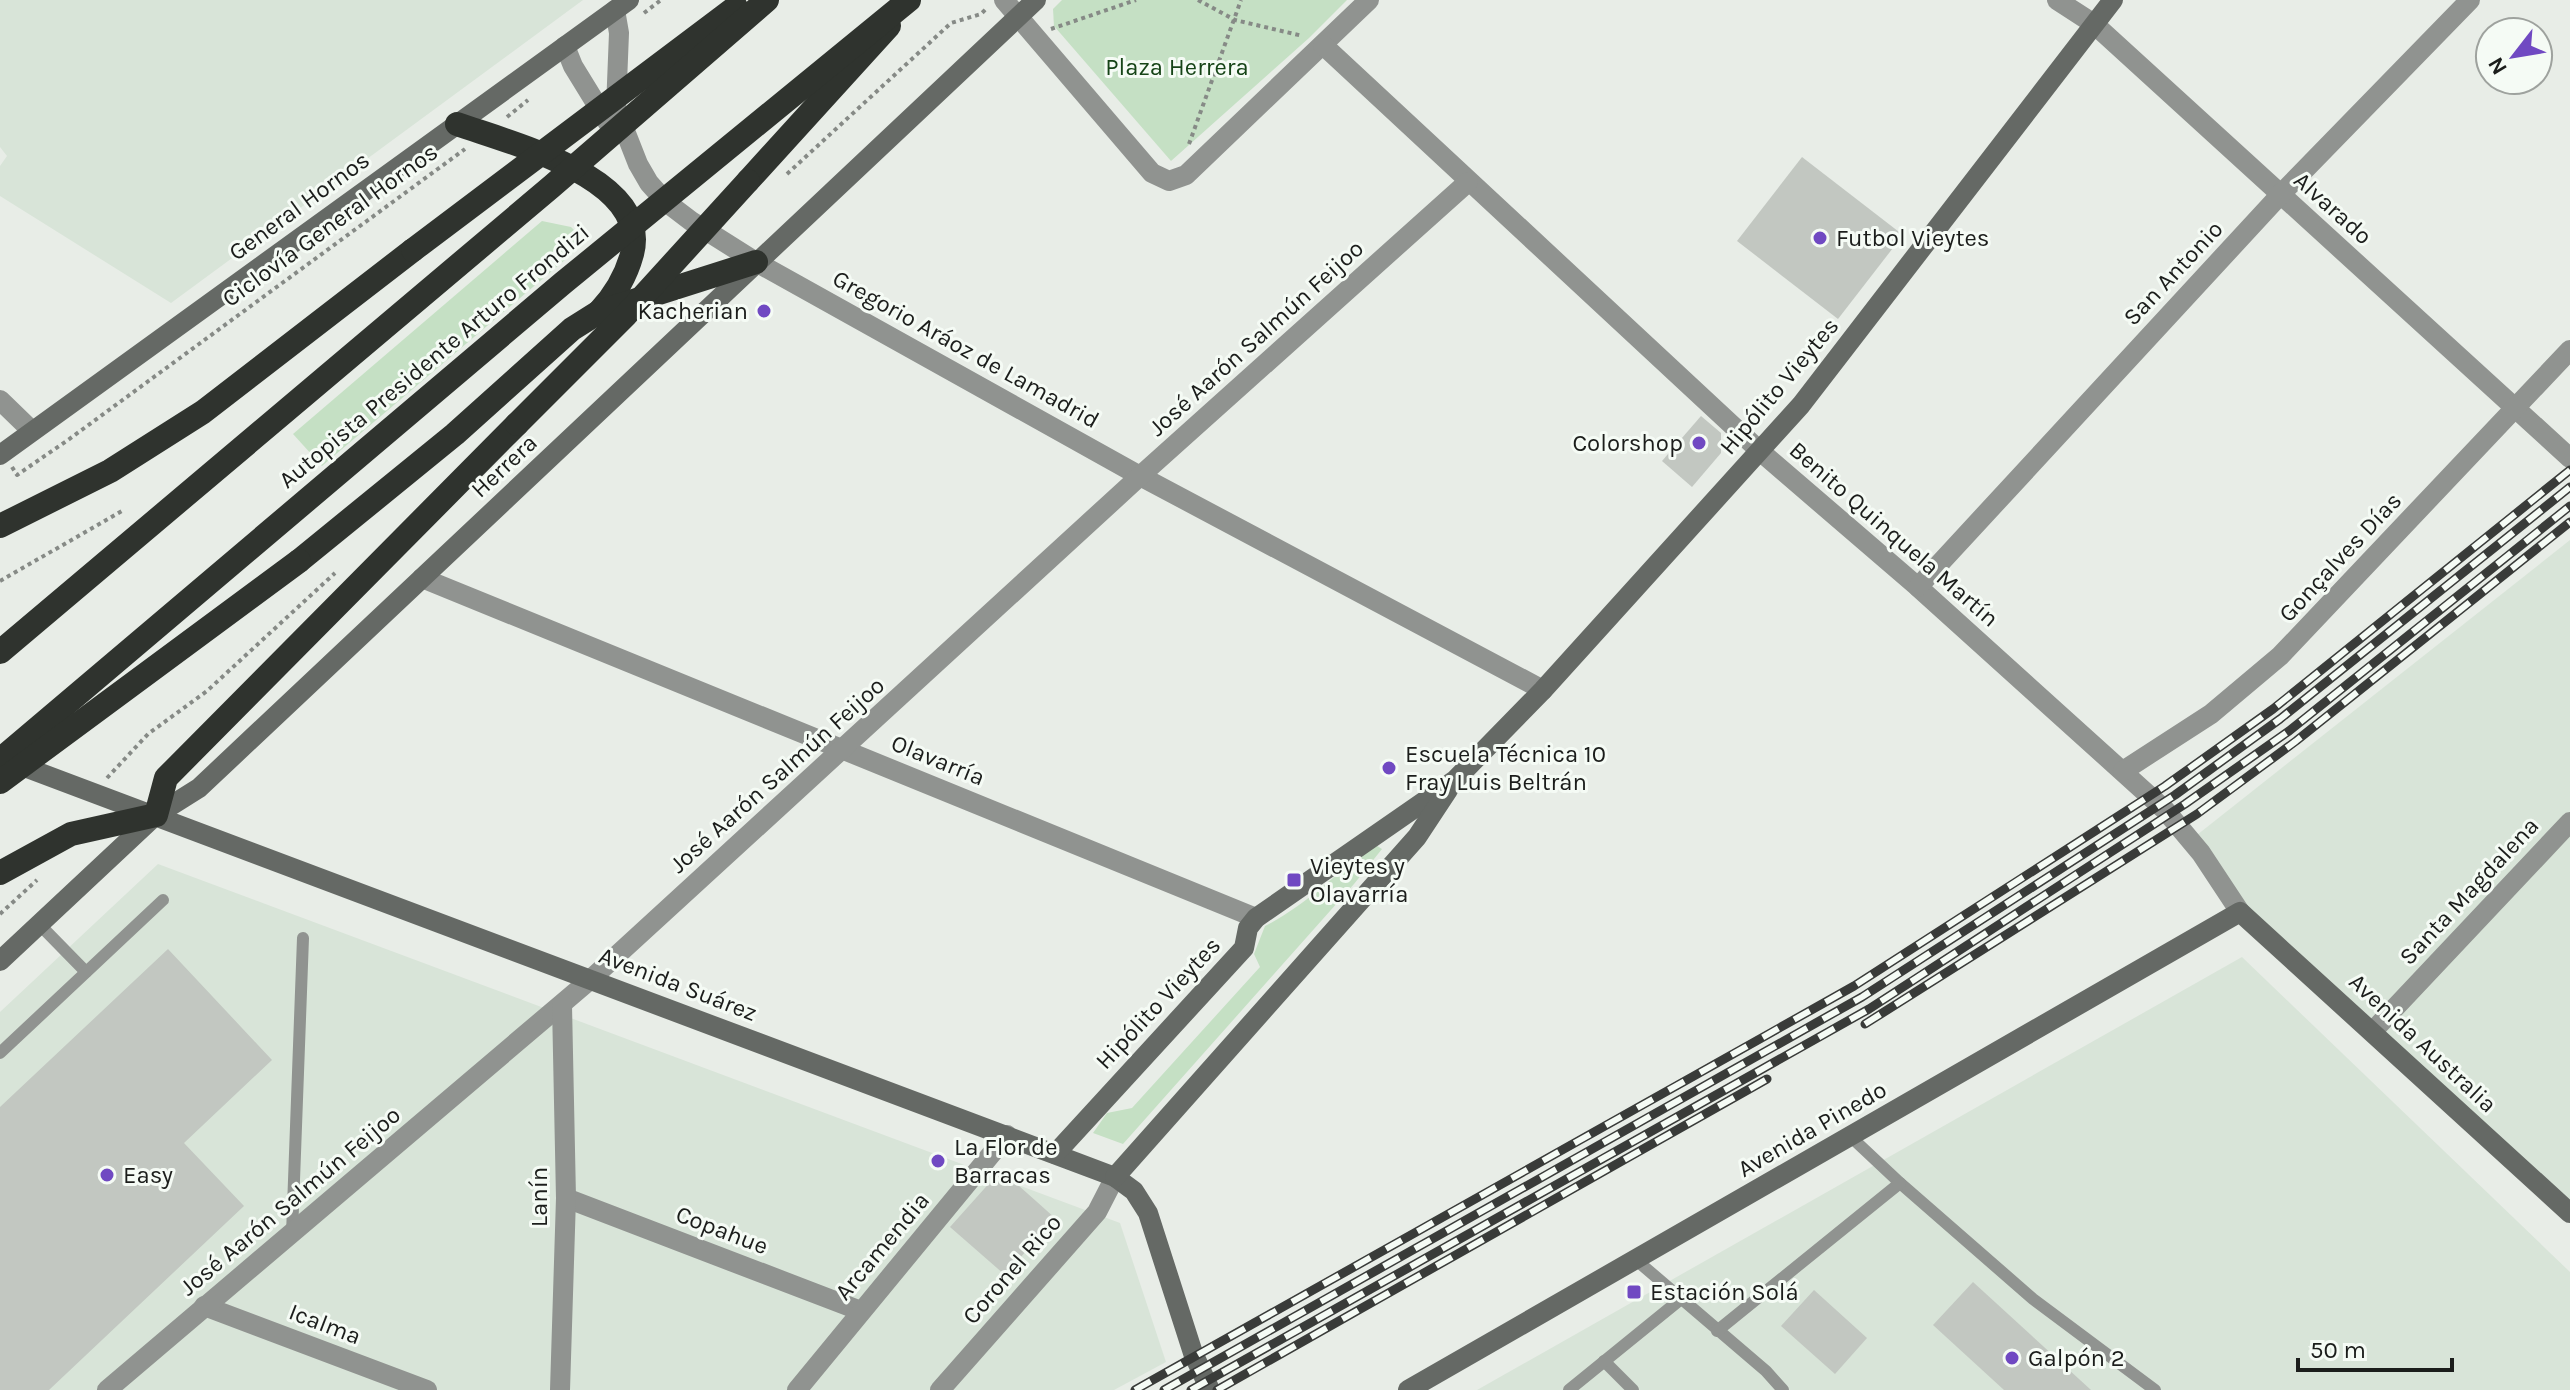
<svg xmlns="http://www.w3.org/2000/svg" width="2570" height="1390" font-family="Karla,sans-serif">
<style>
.built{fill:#d8e4d8}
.green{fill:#c5e0c4}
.building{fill:#c2c7c1}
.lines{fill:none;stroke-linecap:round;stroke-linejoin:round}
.path{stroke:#868a86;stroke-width:4;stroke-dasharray:4 4;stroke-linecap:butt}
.lane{stroke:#909390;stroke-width:12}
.street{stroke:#909390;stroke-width:20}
.secondary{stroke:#656965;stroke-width:20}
.highway{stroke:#2f332e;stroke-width:24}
.rail-casing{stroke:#393b39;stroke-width:9}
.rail{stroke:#f5fbf5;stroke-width:6;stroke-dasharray:18;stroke-linecap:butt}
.highway-bridge{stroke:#2f332e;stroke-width:24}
.poi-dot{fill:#7049c2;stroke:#f5fbf5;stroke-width:3}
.labels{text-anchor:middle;stroke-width:6;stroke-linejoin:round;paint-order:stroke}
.park-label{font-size:24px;fill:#164417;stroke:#f5fbf5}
.street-label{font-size:24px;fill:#1b1d1b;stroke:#f5fbf5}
.poi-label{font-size:24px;fill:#1b1d1b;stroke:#f5fbf5;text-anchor:start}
</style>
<rect width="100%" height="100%" fill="#e8ede7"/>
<!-- built -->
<g class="built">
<path d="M0,0H583L171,303L0,196V166L7,156L0,147Z"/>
<path d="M2570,540V1208L2183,846Z"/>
<path d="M158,864L1120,1223L1166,1362L1114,1390H0V1012Z"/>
<path d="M2242,957L2570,1272V1390H1477Z"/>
</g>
<!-- green -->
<g class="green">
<path d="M1062,0H1347L1309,38L1171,161L1054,26L1053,9Z"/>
<path d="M542,221L571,227L586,242L322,466L293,434Z"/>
<path d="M1374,844L1382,849L1354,884L1123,1144L1093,1133L1107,1113L1132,1108L1260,967L1254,954L1265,926C1305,906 1338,872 1374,844Z"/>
</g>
<!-- building -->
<g class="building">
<path d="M1802,157L1903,235L1838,319L1737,241Z"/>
<path d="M1701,416L1721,433V453L1692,487L1662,461Z"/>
<path d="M168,949L272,1060L184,1143L244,1206L49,1390H0V1107Z"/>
<path d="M1001,1170L1055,1218L1005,1275L950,1227Z"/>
<path d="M1973,1282L2091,1390H2004L1933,1325Z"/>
<path d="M1814,1290L1867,1338L1835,1374L1781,1326Z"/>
</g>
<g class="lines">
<!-- path -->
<g class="path">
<path d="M1198,0L1235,20L1303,36"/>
<path d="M644,13L661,0"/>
<path d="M1051,29L1136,0"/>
<path d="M507,117L528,100"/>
<path d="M1189,144L1241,0"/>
<path d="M787,174L951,23L981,14L987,8"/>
<path d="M12,467L17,475L68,440L465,149"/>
<path d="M0,581L122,511"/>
<path d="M107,778L148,734L207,691L335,573"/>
<path d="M0,914L37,880"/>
</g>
<!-- lane -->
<g class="lane">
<path d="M39,924L86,972"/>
<path d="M0,1053L163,900"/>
<path d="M1851,1137L1900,1183L2033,1299L2155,1390"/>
<path d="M292,1234L303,938"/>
<path d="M1635,1259L1766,1371L1783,1390"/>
<path d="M1717,1331L1900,1183"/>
<path d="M1604,1361L1633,1390"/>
<path d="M1569,1390L1681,1299"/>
</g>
<!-- street -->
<g class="street">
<path d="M1004,0L1152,173L1169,181L1186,175L1369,0"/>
<path d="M2057,0L2094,24L2570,458"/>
<path d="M615,10L619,33L616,108L638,164L649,183L666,202L691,221L756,262L1140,476L1543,690"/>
<path d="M1323,45L1761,452L1918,587L2165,810L2201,853L2240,912"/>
<path d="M565,46L573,66L608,123"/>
<path d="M0,400L32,431"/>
<path d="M422,578L1256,918"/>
<path d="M1918,587L2280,195L2470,0"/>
<path d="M2123,771L2211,714L2280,656L2570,350"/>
<path d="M2373,1031L2570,822"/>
<path d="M566,1198L861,1311"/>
<path d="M204,1306L427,1390"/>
<path d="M107,1390L591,979L1140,476L1468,182"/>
<path d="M560,1390L566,1198L562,1005"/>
<path d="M797,1390L1007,1135"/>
<path d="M940,1390L1097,1212L1115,1177"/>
</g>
<!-- secondary -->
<g class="secondary">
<path d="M0,455L629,0"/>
<path d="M11,762L1115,1177L1134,1191L1148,1213L1193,1353L1210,1390"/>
<path d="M0,961L156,815L199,788L1036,0"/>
<path d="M1055,1154L1244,948L1248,928L1256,918L1455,780L1543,690L1801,405L2113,0"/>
<path d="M1115,1177L1417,837L1448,790"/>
<path d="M1408,1390L2240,912L2570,1213"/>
</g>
<!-- highway -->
<g class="highway">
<path d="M457,124C510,143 652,178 632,254C626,276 614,296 599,312"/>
<path d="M748,181L889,26"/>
<path d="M0,526L110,471L203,412L413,250"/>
<path d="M299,561L455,434L572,329L599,312L756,262"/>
<path d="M0,873L71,834L156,815L166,778L517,424"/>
</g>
<!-- rail casing -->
<g class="rail-casing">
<g id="rail">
<path d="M1865,1024L2197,814L2296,741L2570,522"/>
<path d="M1135,1390L1854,986L2165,786L2273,709L2570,470"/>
<path d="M1164,1390L1862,997L2175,795L2280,719L2570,487"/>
<path d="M1191,1390L1869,1009L2185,804L2289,731L2570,506"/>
<path d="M1217,1390L1767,1079"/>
</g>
</g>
<!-- rail -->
<use href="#rail" class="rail"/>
<!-- highway-bridge -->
<g class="highway-bridge">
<path d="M413,250L736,7"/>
<path d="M517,424L626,315L748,181"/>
<path d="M0,652L551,187L767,0"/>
<path d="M0,760L563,283L909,0"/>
<path d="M0,782L299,561"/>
</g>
</g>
<!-- markers -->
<g class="poi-dot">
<circle cx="1820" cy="238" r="8"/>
<circle cx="764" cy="311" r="8"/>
<circle cx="1699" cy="443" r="8"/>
<circle cx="1389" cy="768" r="8"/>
<rect x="1286" y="872" width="16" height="16" rx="4"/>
<circle cx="938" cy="1161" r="8"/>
<circle cx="107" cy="1175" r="8"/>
<rect x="1626" y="1284" width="16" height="16" rx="4"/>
<circle cx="2012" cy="1358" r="8"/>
</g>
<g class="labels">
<!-- park labels -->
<g class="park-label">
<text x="1177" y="75">Plaza Herrera</text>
</g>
<!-- street labels -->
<g class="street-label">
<text transform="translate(299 206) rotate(-36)" y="8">General Hornos</text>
<text transform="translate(2333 208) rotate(42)" y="8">Alvarado</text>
<text transform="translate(330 225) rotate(-36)" y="8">Ciclovía General Hornos</text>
<text transform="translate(2173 273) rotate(-47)" y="8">San Antonio</text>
<text transform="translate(1256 338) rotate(-42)" y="8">José Aarón Salmún Feijoo</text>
<text transform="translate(966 349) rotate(29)" y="8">Gregorio Aráoz de Lamadrid</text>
<text transform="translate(434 356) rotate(-40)" y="8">Autopista Presidente Arturo Frondizi</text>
<text transform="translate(1779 386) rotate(-50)" y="8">Hipólito Vieytes</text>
<text transform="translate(504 466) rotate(-43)" y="8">Herrera</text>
<text transform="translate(1894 534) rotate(41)" y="8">Benito Quinquela Martín</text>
<text transform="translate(2340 557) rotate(-47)" y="8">Gonçalves Días</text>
<text transform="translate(938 760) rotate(22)" y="8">Olavarría</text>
<text transform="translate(777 775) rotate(-42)" y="8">José Aarón Salmún Feijoo</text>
<text transform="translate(2469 891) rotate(-47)" y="8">Santa Magdalena</text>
<text transform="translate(678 984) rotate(21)" y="8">Avenida Suárez</text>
<text transform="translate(1158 1003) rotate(-47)" y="8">Hipólito Vieytes</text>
<text transform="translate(2423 1043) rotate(43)" y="8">Avenida Australia</text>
<text transform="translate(1812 1129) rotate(-30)" y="8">Avenida Pinedo</text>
<text transform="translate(539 1197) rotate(-90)" y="8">Lanín</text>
<text transform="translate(290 1201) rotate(-40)" y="8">José Aarón Salmún Feijoo</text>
<text transform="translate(722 1230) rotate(21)" y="8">Copahue</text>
<text transform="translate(882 1246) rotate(-50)" y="8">Arcamendia</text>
<text transform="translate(1012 1269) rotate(-49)" y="8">Coronel Rico</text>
<text transform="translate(325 1324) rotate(21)" y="8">Icalma</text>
</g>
<!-- poi labels -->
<g class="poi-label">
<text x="1836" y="246">Futbol Vieytes</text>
<text x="748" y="319" text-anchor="end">Kacherian</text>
<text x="1683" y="451" text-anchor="end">Colorshop</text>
<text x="1405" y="762">Escuela Técnica 10<tspan x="1405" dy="28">Fray Luis Beltrán</tspan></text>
<text x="1310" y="874">Vieytes y<tspan x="1310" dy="28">Olavarría</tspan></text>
<text x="954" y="1155">La Flor de<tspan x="954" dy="28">Barracas</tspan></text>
<text x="123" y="1183">Easy</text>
<text x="1650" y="1300">Estación Solá</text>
<text x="2028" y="1366">Galpón 2</text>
</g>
</g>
<!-- north arrow -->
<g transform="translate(2514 56) rotate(239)"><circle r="38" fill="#f5fbf5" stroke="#9ea29e" stroke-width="2"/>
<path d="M0-6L14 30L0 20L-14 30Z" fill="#7049c2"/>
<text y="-12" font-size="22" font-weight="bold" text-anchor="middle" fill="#1b1d1b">N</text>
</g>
<!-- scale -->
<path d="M2298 1358v12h154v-12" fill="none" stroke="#1b1d1b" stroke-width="4"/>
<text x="2310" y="1358" font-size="24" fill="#1b1d1b" stroke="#f5fbf5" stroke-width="6" paint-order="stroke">50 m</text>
</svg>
